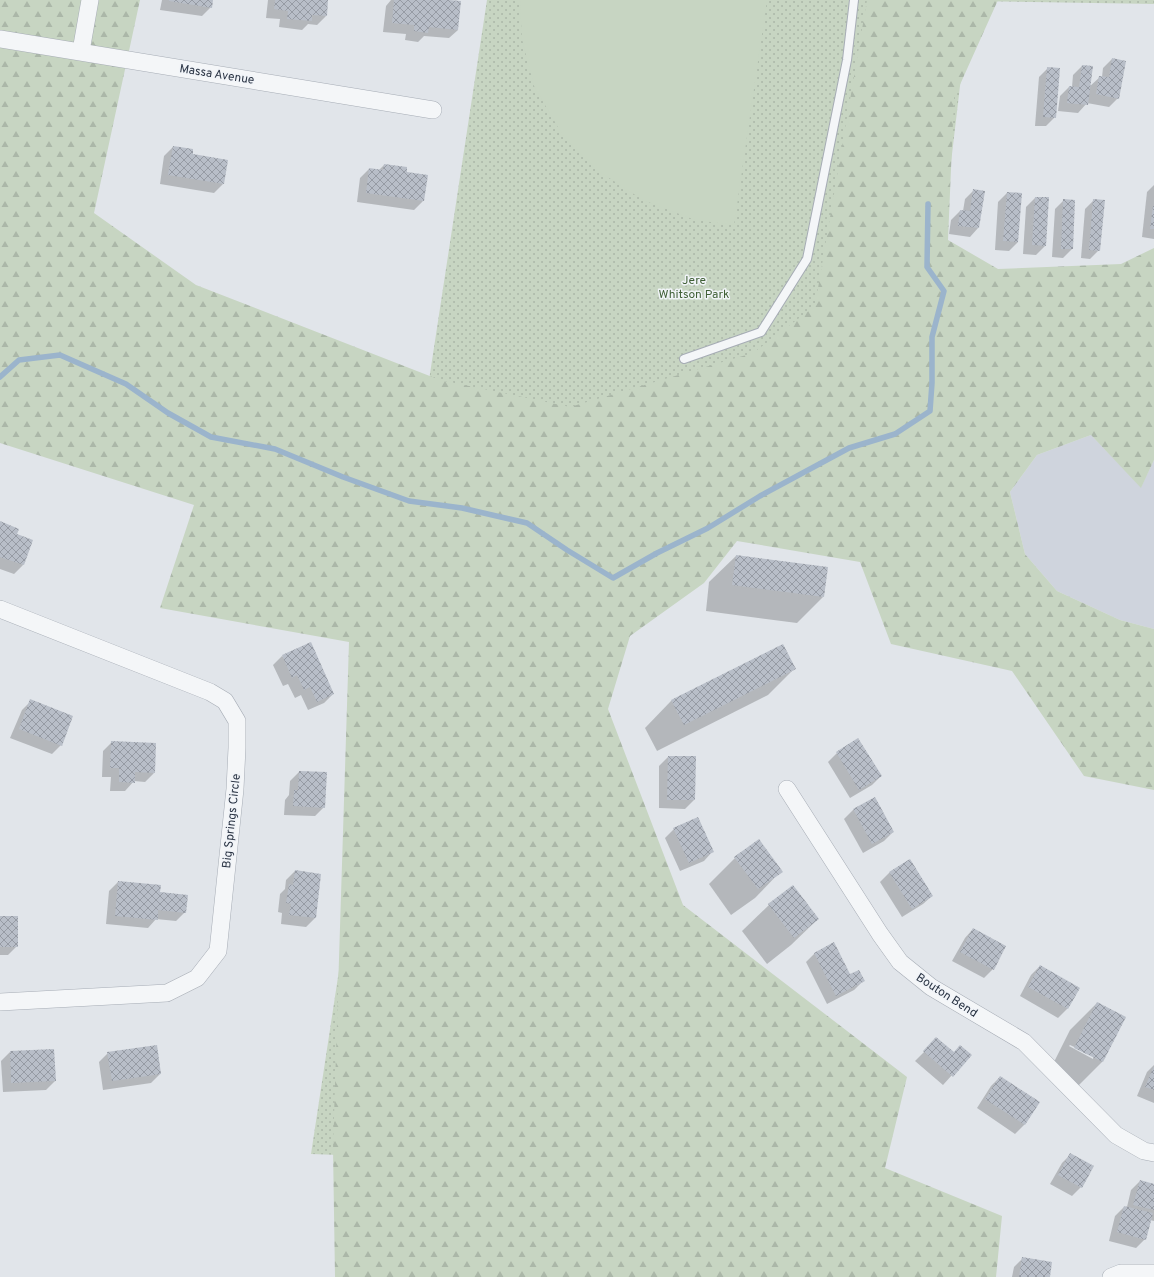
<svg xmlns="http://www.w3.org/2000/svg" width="1154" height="1277" font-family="Overpass,sans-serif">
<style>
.built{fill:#cfd4dd}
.grass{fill:url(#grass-dots)}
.forest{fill:url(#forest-firs)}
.garden{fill:#c7d5c2}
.shadow{fill:#0003;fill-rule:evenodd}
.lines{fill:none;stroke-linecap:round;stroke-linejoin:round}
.stream{stroke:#9bb4cc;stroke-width:5.5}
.building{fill:url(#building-cross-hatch)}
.service-casing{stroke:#a6acb5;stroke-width:10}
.minor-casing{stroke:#a6acb5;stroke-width:18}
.service{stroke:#f4f6f8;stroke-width:8}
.minor{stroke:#f4f6f8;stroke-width:17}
.labels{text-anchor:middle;stroke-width:3;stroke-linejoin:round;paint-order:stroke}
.street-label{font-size:12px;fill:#293343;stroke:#f1f4f8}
.park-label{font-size:12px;fill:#3f5f35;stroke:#f1f4f8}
</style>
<defs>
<pattern id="grass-dots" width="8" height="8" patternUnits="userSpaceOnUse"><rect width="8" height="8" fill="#c7d5c2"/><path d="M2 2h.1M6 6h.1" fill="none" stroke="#abb7a8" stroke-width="1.8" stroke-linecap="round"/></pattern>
<pattern id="forest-firs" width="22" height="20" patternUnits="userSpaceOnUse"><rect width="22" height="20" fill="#c7d5c2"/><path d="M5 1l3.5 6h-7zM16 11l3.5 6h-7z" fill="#abb7a8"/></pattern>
<pattern id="building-cross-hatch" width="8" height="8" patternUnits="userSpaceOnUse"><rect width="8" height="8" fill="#b8bec8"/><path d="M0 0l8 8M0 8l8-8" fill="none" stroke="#969ba4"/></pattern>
</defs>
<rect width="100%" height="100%" fill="#e1e5ea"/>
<!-- built -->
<path class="built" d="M1091,435L1141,487L1154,460V629L1120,620L1057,591L1025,554L1010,492L1037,455Z"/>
<!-- grass -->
<path class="grass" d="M487,0H1154V4L970,1L940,256L737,532L611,610L584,720L746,1170L311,1154Z"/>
<!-- forest -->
<path class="forest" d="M0,0H140L94,213L196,285L440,380L570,407L753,353L815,306L867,0H998L954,98L948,240L998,269L1121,264L1154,248V460L1141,488L1091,435L1037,455L1010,492L1025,554L1057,591L1120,620L1154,629V790L1084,776L1012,671L891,644L860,562L737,541L704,583L630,636L608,709L683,905L907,1077L885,1168L1002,1216L996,1277H335L333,1149L349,642L160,608L194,505L0,443Z"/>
<!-- garden -->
<path class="garden" d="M520,0H767L734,225L695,220L643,200L597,170L562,134L534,86L522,39Z"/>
<!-- shadow -->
<g class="shadow">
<path d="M162,0H212L211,7L202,16L160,10Z"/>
<path d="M268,0H327L326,16L317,25L308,24L302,30L279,27L280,19L266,18Z"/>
<path d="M391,0H440L458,30L449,38L424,36L418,42L405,40L406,34L383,32L386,6Z"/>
<path d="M1112,59L1118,98L1109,107L1087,103L1078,113L1058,111L1060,96L1069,87H1072L1073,75L1082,66L1089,87L1100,77H1102L1103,68Z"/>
<path d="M1048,68L1055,117L1046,126H1035L1039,77Z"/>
<path d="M173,147L192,155L223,184L214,193L160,184L164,156Z"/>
<path d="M384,165L406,173L423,201L414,210L357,202L360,178L369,169L379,170Z"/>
<path d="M1154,185V239L1142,237L1147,192Z"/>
<path d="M974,190L984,192L978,228L970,237L949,234L951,220L960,211H963L965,199Z"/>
<path d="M1007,193L1018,242L1009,251L995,250L998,202Z"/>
<path d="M1035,198L1045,246L1036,255L1023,254L1026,207Z"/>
<path d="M1064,200L1072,249L1063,258L1052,257L1055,209Z"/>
<path d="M1094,200L1099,250L1090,259L1081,258L1085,209Z"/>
<path d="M0,522L16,535L32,541L23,565L14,574L0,569Z"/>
<path d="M736,556L823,597L797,623L706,611L709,582Z"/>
<path d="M783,645L794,669L768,695L657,751L645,728L671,701Z"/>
<path d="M282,656L333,694L324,703L308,710L301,695L295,698L288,684L283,686L273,665Z"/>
<path d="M31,701L61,745L52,754L10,738L22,710Z"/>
<path d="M858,740L881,776L872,785L850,798L828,762L837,753Z"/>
<path d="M112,742L154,773L145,782L134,781L125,791H110L111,777H102L103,751Z"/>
<path d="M668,757L694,800L685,809L659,808V766Z"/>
<path d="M299,772L324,807L315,816L284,815L285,800L289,795L290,781Z"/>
<path d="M874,799L893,832L884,841L863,853L844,819L853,810Z"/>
<path d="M674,829L712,852L704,861L680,871L665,838Z"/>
<path d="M735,858L781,871L755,898L731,915L709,884Z"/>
<path d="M909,860L932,896L923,904L902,917L880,882L889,873Z"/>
<path d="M295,871L320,875L315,918L306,927L281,924L282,913L278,912L280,894L285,889L286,880Z"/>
<path d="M118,882L185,912L176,921L156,919L148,928L106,924L109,891Z"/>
<path d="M769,905L818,919L791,945L767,964L742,931Z"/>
<path d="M0,917L17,946L8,955H0Z"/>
<path d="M973,929L993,969L984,978L952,961L965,938Z"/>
<path d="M815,953L850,975L863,981L854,990L827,1004L806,962Z"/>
<path d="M1040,966L1079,988L1067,1009L1058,1018L1020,996L1031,975Z"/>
<path d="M1097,1003L1124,1017L1102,1062L1076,1088L1048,1074L1070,1030ZM1070,1045L1093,1056V1059L1069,1046Z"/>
<path d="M930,1046L953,1053L970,1055L943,1085L915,1061Z"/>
<path d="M10,1052L55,1081L46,1090L3,1092L1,1061Z"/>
<path d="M108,1053L160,1074L151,1083L103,1090L99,1062Z"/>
<path d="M1154,1065V1103L1137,1096L1147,1072Z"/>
<path d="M1000,1077L1038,1102L1024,1125L1015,1134L977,1108L991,1086Z"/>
<path d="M1071,1154L1081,1187L1072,1196L1050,1184L1062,1163Z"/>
<path d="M1140,1181L1154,1185V1221L1150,1220L1145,1239L1136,1248L1109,1241L1115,1216L1124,1207H1127L1131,1190Z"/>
<path d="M1023,1258L1049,1277H1012L1014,1267Z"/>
</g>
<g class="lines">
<!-- stream -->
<path class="stream" d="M0,377L19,360L60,355L126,384L168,413L211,437L275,449L343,477L409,501L462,508L527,523L567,550L613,578L657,553L708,528L760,496L849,448L895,434L930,411L932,383V337L944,291L927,267L928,204"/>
</g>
<!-- building -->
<g class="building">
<path d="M169,0H213L212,8L169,1Z"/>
<path d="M275,0H328L327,16L312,15V21L287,19L288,11L274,9Z"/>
<path d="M394,0H449L461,1L458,30L429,27L428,33L414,31V25L392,23Z"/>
<path d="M1112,58L1126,61L1119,99L1096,94L1099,76L1109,77Z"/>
<path d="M1082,65L1093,66L1088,105L1067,103L1069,86L1079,87Z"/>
<path d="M1047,67L1060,68L1056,118L1043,117Z"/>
<path d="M173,146L193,149V154L228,160L224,184L168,175Z"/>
<path d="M384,164L407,167V172L428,175L424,201L366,193L369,168L383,170Z"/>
<path d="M973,189L985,191L979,228L958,226L960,210L970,211Z"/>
<path d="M1007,192L1022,193L1018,242L1003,241Z"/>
<path d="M1035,197H1049L1046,246L1032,245Z"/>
<path d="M1063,199L1075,200L1073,249H1061Z"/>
<path d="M1093,199L1105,200L1100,251L1089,250Z"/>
<path d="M1153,206H1154V229H1150Z"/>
<path d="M0,521L19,529L17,534L33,540L24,565L0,557Z"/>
<path d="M736,555L828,567L824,597L732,585Z"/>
<path d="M311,642L334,694L317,702L310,687L304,690L297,675L292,678L282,655Z"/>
<path d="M783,644L796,669L684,725L671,700Z"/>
<path d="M30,699L73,716L62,746L19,729Z"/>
<path d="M858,738L882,776L859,790L836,752Z"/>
<path d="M111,741L156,743L155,773L135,772V783L119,782V768H110Z"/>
<path d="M668,756H696L695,800H667Z"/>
<path d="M299,771L327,772L325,808L293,806L294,790H298Z"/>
<path d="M875,797L894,832L872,844L853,809Z"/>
<path d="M698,817L714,852L689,863L673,828Z"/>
<path d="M759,839L783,872L758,889L734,857Z"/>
<path d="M910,859L933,896L912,909L889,872Z"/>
<path d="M295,870L321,874L316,918L289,915L291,904L286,903L289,884L293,885Z"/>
<path d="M118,881L161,885L160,892L188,895L186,913L158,910V920L115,916Z"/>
<path d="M793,885L819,919L794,938L768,904Z"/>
<rect x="0" y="916" width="18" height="31"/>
<path d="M973,928L1006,946L994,970L960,952Z"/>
<path d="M834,942L850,974L859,970L865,981L836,996L814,953Z"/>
<path d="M1040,965L1080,988L1068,1009L1028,987Z"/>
<path d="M1097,1002L1126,1017L1103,1062L1074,1048Z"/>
<path d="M936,1037L954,1052L960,1045L972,1055L953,1077L923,1051Z"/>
<path d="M157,1045L161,1074L112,1081L107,1052Z"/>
<path d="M54,1049L56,1081L11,1083L10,1051Z"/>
<path d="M1154,1066V1090L1145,1087Z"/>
<path d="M1000,1076L1040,1102L1025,1125L985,1099Z"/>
<path d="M1070,1153L1094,1166L1082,1188L1058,1175Z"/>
<path d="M1140,1180L1154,1184V1210L1133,1205Z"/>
<path d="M1124,1206L1153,1213L1146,1240L1117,1232Z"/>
<path d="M1022,1257L1052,1262L1050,1277H1019Z"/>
</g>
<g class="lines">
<!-- service casing -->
<g class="service-casing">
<path id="service" d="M684,359L761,332L807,259L847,60L854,0"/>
</g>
<!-- minor casing -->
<g class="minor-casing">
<g id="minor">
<path d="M0,39L433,110"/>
<path d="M81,51L90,0"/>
<path d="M0,609L210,692L225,701L237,721V748L235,789L218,951L197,978L167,993L0,1002"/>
<path d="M787,789L880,934L900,962L931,987L1024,1042L1116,1135L1144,1151L1154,1153"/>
<path d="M1111,1277L1121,1273H1154"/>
</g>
</g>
<!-- service -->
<use href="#service" class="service"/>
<!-- minor -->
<use href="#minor" class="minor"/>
</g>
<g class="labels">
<!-- street labels -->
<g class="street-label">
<text transform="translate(217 74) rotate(9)" y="4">Massa Avenue</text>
<text transform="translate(231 821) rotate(-84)" y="4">Big Springs Circle</text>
<text transform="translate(947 995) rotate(33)" y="4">Bouton Bend</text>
</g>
<!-- park labels -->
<g class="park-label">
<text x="694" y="284">Jere<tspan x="694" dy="14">Whitson Park</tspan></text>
</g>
</g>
</svg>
